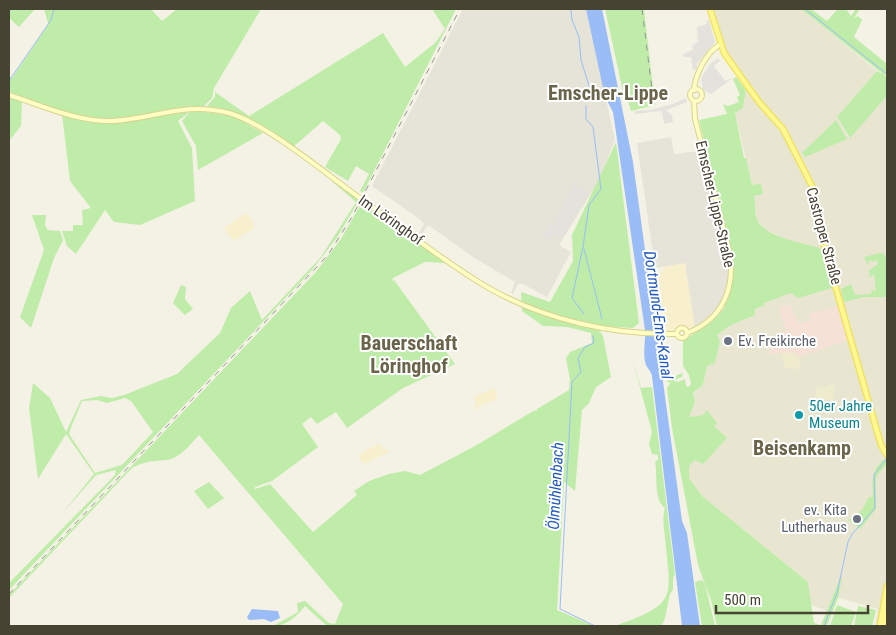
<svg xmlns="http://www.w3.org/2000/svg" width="896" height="635" font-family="'Roboto Condensed',sans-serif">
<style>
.residential{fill:#e8e6d1}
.commercial{fill:#f8efcd}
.industrial{fill:#e6e3d9}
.education{fill:#eeeccc}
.medical{fill:#f6e1d6}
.green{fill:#bfeca9;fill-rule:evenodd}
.parking{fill:#e4e2dd}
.water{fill:#9abdf7}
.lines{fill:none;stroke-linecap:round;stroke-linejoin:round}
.stream{stroke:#9abdf7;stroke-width:1}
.secondary-casing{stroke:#d8d48f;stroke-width:6}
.primary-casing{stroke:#eee157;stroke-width:7}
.secondary{stroke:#fffdc3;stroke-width:4}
.primary{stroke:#fff792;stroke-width:4.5}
.rail{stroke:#959595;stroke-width:1;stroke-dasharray:6 6;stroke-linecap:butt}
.secondary-bridge-casing{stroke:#d8d48f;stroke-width:6;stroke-linecap:butt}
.secondary-bridge{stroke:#fffdc3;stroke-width:4}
.worship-dot{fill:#6b7280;stroke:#fff;stroke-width:2}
.culture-dot{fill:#0f9aa8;stroke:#fff;stroke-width:2}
.labels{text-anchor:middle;stroke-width:4;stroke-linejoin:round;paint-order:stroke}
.street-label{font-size:15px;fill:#464333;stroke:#fff}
.worship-label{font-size:15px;fill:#5b616d;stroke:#fff;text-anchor:start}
.culture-label{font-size:15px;fill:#0d838f;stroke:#fff;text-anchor:start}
.water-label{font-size:16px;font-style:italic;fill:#235bbc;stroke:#fff}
.district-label{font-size:20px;font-weight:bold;fill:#6a644a;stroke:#fff}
</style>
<rect width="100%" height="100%" fill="#f4f2e4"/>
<!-- residential -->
<path class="residential" d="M711,9H801L877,71L837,117L849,138L887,96V455L885,458L887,460V626H875L878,609L833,596L827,611L811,605L808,582L702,496L689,478L688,466L695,460L707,411L703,415L689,417L695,402L693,394L703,385L707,366L714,359L720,341L717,335L731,325L755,315V309L765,305L785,239L764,229L756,218L754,196L763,194L761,183L752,185L735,113L743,108L747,86L727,59Z"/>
<!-- commercial -->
<g class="commercial">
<path d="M247,213L254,224L253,229L233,241L224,228Z"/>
<path d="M685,262L695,327L689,328L681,325L674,332H668L662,315L656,273L663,272V267Z"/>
<path d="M494,388L498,398L473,410L476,404L474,397Z"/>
<path d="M380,443L383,449L391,451L364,464L358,455Z"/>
</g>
<!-- industrial -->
<g class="industrial">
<path d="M463,9H586L615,140L598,182L559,245L571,252L547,297L523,284H518L513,294L511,293L515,282L476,259L428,225L422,234L419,233L424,224L421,220L372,186Z"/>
<path d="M671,137L674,154L699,151L726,251L730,277L725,296L715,312L695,327L685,263L655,268L637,143Z"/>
</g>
<!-- education -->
<g class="education">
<path d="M785,352H793L799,357L800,369L785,368L781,354Z"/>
<path d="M835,383L833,401L815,397L817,387L823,388Z"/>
</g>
<!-- medical -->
<path class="medical" d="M790,304L799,324L811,320L809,314L839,305L848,340L799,357L793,352L770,355V341L778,340V332H786L779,308Z"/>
<!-- green -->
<g class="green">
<path d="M9,9H35L19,27L9,18Z"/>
<path d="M44,9H151L162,21L177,9H261L214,88L212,98L204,106C173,105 144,117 113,118C78,121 41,103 9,92V76L12,78L50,22L48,23Z"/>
<path d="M432,9H456L363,193L360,191L369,174L356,166L348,181L325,167L341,139L340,135L323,121L292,148L248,118L207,106L215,97V92L249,116L383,33L405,67L435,43L445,29Z"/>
<path d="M605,9H644L655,105L631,111L628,101H625Z"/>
<path d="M801,9H811L827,21L838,9H846L851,16L856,9H860L854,18L858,16L862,20L854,37L887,64L885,76L887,78V96L850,138L837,117L877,71L884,75Z"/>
<path d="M736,77L746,90L743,108L735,113L744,158H746L752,185L761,183L763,194L754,196C756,204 754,212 757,219C763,237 803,243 820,248L832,288L798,298L791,293L764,303L765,305L755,309V315L731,325L717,335L720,341L715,363L707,366L703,385L693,393L695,402L689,417L703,415L707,410L717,423L714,426L727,438L703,464L695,460L689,466V478L702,496L808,582L814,623L821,625L839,581L840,577L842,578L838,598L827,626H717L711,600L698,565L672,428L667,388L671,382L668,383L667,380L682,373L683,376L674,381L678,382L685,379L686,386L689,387L691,383L689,375L683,366V341L686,340L682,341C697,331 714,323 725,307L723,305L726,299L731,260L724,220L699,120L727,114L723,104L728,106L739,102L737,97L740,95L733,79Z"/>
<path d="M9,97L22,101L21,126L9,141Z"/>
<path d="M188,110L187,114L178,121L192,148L195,201L140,225L114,222L105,210L76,254L67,246L62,231H73V225H83L82,210L91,208L70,181L62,114L110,122Z"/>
<path d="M191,110L233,116L263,133L198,170L196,146L182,121Z"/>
<path d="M836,120L847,139L805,157L802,153Z"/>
<path d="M616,142L639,323L633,328L600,326L598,329L603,336L611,377L596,387L589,403L582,410L575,491L564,482L557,610L594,626H327L305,606C297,616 287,626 273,626L298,612L297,603L305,601L329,623L335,624L343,604L199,435C190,445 180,458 167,460C155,461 144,461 132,468L9,598V595L315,273L341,239L362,202L447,263L425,262L393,278L392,281L394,280L455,364L403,388L347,428L336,412L317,424L311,417L302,424L318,447L272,481L255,487V489L270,484L313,532L357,495L354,491L369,481L389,474L405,471L420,475L477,445L535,410L536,412L537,409L569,390L570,380L566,358L570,352L592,343L591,333L567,327L543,326L522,311L521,292L550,302L573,261L572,235Z"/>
<path d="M328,178L359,200L338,236L312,270L9,590V583L115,475L116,470L96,475L62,514L94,474L66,434L38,479L29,408L33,383L50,398L66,432L81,400L101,396L112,398L124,395L177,374L220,333L231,308L250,291L262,320L321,257L356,202ZM125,398L131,401L153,432L122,465L95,473L69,434L70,430L82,401L97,400L107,403Z"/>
<path d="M32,215H46L45,226L48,230L60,231L63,240L54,258L31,328L20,317L44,250Z"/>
<path d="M880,253H883L887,259V297H864L844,302L841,289L851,284L855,295L871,294L872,289L873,291L876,290L874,274L868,278L870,273L868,271L878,264L876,260L872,262L871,260H869L868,266L864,257Z"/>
<path d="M181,285L186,287L185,299L193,309L185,315L173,303Z"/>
<path d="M632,357L641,388L652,387L675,574L673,578V590L671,592C666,603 668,617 661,626H615C678,603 671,600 665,538C664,528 662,517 665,508C653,499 658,475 655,462L657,460L658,461V455L652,454L649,444L652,432Z"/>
<path d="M884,459L887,463L876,477V509L860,529L848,520L862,510L869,497H873C872,480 871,471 884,459Z"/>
<path d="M209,482L224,498L208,509L194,491Z"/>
<path d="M702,580L705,584L715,626H702L695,582Z"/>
<path d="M837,605L856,612L851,626H830Z"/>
<path d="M858,606L876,610L872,626H854Z"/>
</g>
<!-- parking -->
<g class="parking">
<path d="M709,20L715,42L697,64V69L693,70L691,57H684L683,54L693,50L692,46L698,42L697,27L707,24L706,21Z"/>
<path d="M718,58L720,61L714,66L725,81L733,78L711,94L703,90L701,78L710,64Z"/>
<path d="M685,98L687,102L666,110L672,115L673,122L664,124L662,111L635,114V111L650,110L673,104Z"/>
<path d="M573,183L589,191L564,236L542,239L550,223L553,224Z"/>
</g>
<!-- water -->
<g class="water">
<path d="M586,9H602L633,162L682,521L687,533L700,626H682L652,376C651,371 648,369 646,365C642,353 646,342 645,330L613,112L605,97Z"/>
<path d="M252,609L278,611L280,618L271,622L264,619L249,620L247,617Z"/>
</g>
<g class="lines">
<!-- stream -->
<g class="stream">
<path d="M571,9L572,20L579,37L581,60L591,92L588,100"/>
<path d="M805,9L887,74"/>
<path d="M9,81L51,20L54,9"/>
<path d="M584,249L602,319"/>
<path d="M584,314L572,298L583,247L589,205L601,189L593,127L586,119V106"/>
<path d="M593,336L594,343L585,347L578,358L581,372L572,382L560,609L595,626"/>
<path d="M824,626L837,593L848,542L852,534L875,508L874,475L887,458"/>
</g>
<!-- secondary casing -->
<g class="secondary-casing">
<g id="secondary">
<circle cx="696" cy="95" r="6"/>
<path d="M694,90C695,75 706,53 719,45"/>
<path d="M9,95C41,105 77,122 112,121C155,119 183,101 229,113C267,124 326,174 360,198"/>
<path d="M363,200C404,229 444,262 487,287C544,320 612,335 677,334"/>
<circle cx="682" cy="333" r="5"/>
<path d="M687,333C724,319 736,286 729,250L695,119L694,101"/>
</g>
</g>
<!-- primary casing -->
<g class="primary-casing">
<g id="primary">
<path d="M710,9L724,53L759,102L783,129L812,186L825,250L881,445L887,455"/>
<path d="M880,626L887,586"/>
<path d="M883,626L887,604"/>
</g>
</g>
<!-- secondary -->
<use href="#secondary" class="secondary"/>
<!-- primary -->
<use href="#primary" class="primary"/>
<!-- rail -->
<g class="rail">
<path d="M642,9L653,98"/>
<path d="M9,594L328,255L352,217L460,9"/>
</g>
<!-- secondary-bridge casing -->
<g class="secondary-bridge-casing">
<path id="secondary-bridge" d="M360,198L363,200"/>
</g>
<!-- secondary-bridge -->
<use href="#secondary-bridge" class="secondary-bridge"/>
</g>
<!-- markers -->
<g class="worship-dot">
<circle cx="728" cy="341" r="5"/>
<circle cx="857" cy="519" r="5"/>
</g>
<circle class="culture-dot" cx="799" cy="415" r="5"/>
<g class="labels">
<!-- street labels -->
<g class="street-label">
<text transform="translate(715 204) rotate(77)" y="5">Emscher-Lippe-Straße</text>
<text transform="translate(391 220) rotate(35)" y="5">Im Löringhof</text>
<text transform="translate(824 236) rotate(75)" y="5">Castroper Straße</text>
</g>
<!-- worship labels -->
<g class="worship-label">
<text x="738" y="346">Ev. Freikirche</text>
<text x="847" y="515" text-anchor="end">ev. Kita<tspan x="847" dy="17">Lutherhaus</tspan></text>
</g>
<!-- culture labels -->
<g class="culture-label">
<text x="809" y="411">50er Jahre<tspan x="809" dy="17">Museum</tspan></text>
</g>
<!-- water labels -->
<g class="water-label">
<text transform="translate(659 315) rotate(82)" y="6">Dortmund-Ems-Kanal</text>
<text transform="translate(555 486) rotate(-87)" y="6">Ölmühlenbach</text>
</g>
<!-- district labels -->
<g class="district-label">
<text x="608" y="100">Emscher-Lippe</text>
<text x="409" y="350">Bauerschaft<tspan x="409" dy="23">Löringhof</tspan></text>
<text x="802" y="455">Beisenkamp</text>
</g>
</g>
<!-- border -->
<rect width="896" height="635" fill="none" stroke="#464333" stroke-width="20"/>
<!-- scale -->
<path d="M716 605v8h152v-8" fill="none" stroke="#464333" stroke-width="2.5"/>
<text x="724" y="605" font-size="15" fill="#464333" stroke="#ffffff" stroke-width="4" paint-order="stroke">500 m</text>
</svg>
